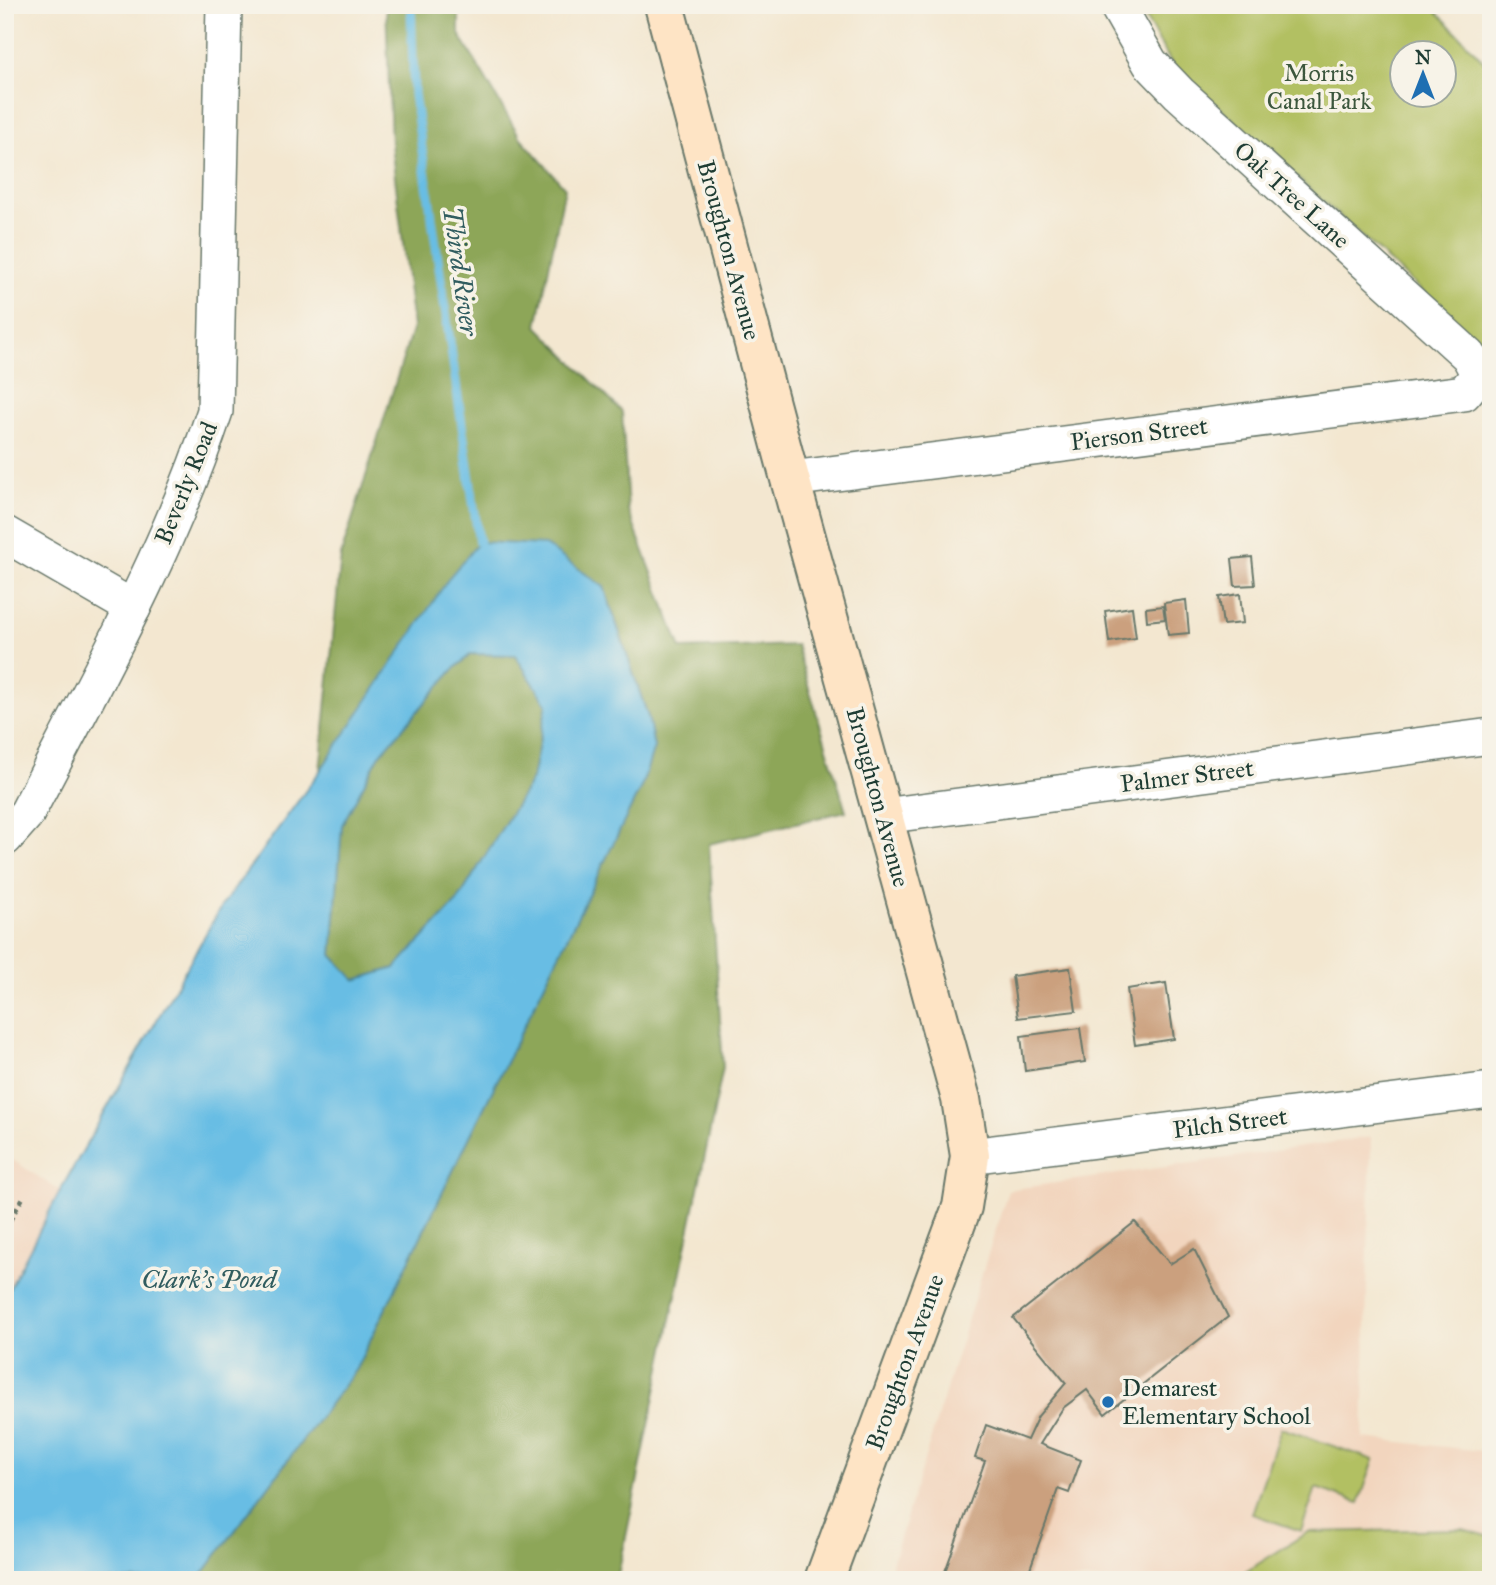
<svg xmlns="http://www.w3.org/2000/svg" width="1496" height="1585" font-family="'IM FELL Great Primer',serif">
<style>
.built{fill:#f2d5be}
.green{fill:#b2c062;stroke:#687e4b;stroke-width:2;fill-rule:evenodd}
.forest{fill:#8da658;stroke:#567246;stroke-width:2}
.water{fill:#67bde4;stroke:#437d8c;stroke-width:2;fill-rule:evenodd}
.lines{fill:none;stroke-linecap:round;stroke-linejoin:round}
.stream{stroke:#67bde4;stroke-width:9}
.building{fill:#cba07e}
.street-casing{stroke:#69786b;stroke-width:38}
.secondary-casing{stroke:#69786b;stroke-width:42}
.path{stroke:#69786b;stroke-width:4.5;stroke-dasharray:5 5;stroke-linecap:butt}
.street{stroke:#fff;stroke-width:35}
.secondary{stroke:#fee4c5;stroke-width:38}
.poi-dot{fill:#1f6fb2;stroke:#f7f3e8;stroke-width:2.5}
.labels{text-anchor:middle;stroke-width:7;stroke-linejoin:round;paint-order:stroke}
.park-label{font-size:24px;fill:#3c573d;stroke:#f7f3e8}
.street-label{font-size:24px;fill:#1f3d34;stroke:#f7f3e8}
.poi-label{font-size:24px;fill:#1f3d34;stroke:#f7f3e8;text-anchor:start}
.water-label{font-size:26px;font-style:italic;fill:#315d60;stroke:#f7f3e8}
</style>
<rect width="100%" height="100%" fill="#f7f3e8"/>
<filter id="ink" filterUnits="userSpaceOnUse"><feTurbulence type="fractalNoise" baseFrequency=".0143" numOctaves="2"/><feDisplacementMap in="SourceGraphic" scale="14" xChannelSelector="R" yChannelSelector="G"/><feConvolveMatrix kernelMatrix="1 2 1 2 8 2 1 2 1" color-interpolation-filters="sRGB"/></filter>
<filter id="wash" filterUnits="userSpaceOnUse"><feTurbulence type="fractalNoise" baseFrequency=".00686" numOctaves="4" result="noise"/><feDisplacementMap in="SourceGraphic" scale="28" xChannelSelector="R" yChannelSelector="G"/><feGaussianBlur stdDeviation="1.57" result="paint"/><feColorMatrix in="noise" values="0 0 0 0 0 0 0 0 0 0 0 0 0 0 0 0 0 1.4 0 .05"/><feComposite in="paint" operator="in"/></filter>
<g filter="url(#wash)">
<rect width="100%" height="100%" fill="#f3e7d0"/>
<!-- built -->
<g class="built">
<path d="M1371,1137L1363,1438L1491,1452V1580H887L1008,1190Z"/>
<path d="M5,1155L60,1191L5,1297Z"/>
</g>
<!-- green -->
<g class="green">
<path d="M1138,5H1431L1491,69V354L1172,64ZM1402,52H1444V94H1402Z"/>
<path d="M1281,1428L1374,1460L1359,1503L1316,1488L1301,1531L1252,1514Z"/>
<path d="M1463,1529L1491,1537V1580H1233L1308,1532Z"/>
</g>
<!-- forest -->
<g class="forest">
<path d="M386,5H459V34L520,137L565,188L537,326L622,412L628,510L681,649L796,645L846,811L709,844L723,1068L617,1580H198L356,1369L642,785L654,747L648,716L604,587L479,542L320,771L341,555L413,327L391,144Z"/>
<path d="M471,654L515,655L547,704L532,779L457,902L395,968L355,980L332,955L342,825L379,756L453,670Z"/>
</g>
<!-- water -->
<path class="water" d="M479,542L545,545L604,587L648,717L654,747L642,785L356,1369L198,1580H5V1297L60,1191L221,907L320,771L451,575ZM471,654L515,655L547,704L532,779L457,902L395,968L355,980L332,955L342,825L379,756L453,670Z"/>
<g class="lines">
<!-- stream -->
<path class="stream" d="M411,5L414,94L479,542"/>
</g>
<g id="blocks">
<!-- building -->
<g class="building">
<path d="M1252,557L1255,585L1235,586L1232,559Z"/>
<path d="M1240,594L1243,623L1223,625L1219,597Z"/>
<path d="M1186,600L1189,633L1168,635L1164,603Z"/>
<path d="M1163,606L1165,619L1147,621L1146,608Z"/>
<path d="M1132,607L1136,638L1109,642L1105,611Z"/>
<path d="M1070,968L1076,1011L1018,1018L1012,976Z"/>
<path d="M1166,983L1174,1039L1135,1045L1127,989Z"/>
<path d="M1080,1028L1085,1062L1025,1071L1021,1036Z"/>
<path d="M1135,1222L1170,1264L1194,1249L1228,1317L1105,1414L1087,1390L1063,1408L1040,1444L1081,1460L1069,1493L1058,1489L1026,1580H942L985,1461L975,1458L986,1425L1027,1440L1038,1416L1066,1383L1013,1318Z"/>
</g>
</g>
</g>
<g filter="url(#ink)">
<use href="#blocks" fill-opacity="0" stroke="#69786b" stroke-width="2"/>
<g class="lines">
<!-- street casing -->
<g class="street-casing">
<g id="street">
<path d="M790,479L1464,393L1479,375L1469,356L1179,93L1150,63L1117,5"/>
<path d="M5,534L133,608"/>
<path d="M883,816L1491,736"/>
<path d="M5,838L27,813C95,682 169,551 215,411L224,5"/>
<path d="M970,1156L1491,1090"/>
</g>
</g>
<!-- secondary casing -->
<g class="secondary-casing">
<path id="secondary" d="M664,5L790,479L961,1099L970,1156L962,1207L824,1580"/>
</g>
<!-- path -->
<path class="path" d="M5,1229L24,1196"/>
<!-- street -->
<use href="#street" class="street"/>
<!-- secondary -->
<use href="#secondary" class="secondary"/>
</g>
</g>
<!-- markers -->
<circle class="poi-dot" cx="1108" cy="1402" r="7"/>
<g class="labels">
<!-- park labels -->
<g class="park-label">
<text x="1319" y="81">Morris<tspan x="1319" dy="28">Canal Park</tspan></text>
</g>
<!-- street labels -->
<g class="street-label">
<text transform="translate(1292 195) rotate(42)" y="8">Oak Tree Lane</text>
<text transform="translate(729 250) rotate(75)" y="8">Broughton Avenue</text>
<text transform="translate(1139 434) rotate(-7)" y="8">Pierson Street</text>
<text transform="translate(186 483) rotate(-68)" y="8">Beverly Road</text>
<text transform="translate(1187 776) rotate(-7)" y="8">Palmer Street</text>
<text transform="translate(878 797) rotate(75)" y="8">Broughton Avenue</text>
<text transform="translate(1230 1123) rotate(-7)" y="8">Pilch Street</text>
<text transform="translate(905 1362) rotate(-70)" y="8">Broughton Avenue</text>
</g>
<!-- poi labels -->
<g class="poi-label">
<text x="1122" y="1396">Demarest<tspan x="1122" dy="28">Elementary School</tspan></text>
</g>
<!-- water labels -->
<g class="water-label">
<text transform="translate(461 271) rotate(82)" y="9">Third River</text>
<text x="209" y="1288">Clark's Pond</text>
</g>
</g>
<!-- margin -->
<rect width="1496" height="1585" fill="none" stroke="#f7f3e8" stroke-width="28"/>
<!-- north arrow -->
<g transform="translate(1423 74)"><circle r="33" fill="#f7f3e8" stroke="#a1aaa0" stroke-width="2"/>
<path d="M0-5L12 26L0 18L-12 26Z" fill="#1f6fb2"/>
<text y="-10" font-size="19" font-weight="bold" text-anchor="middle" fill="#1f3d34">N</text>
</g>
</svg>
